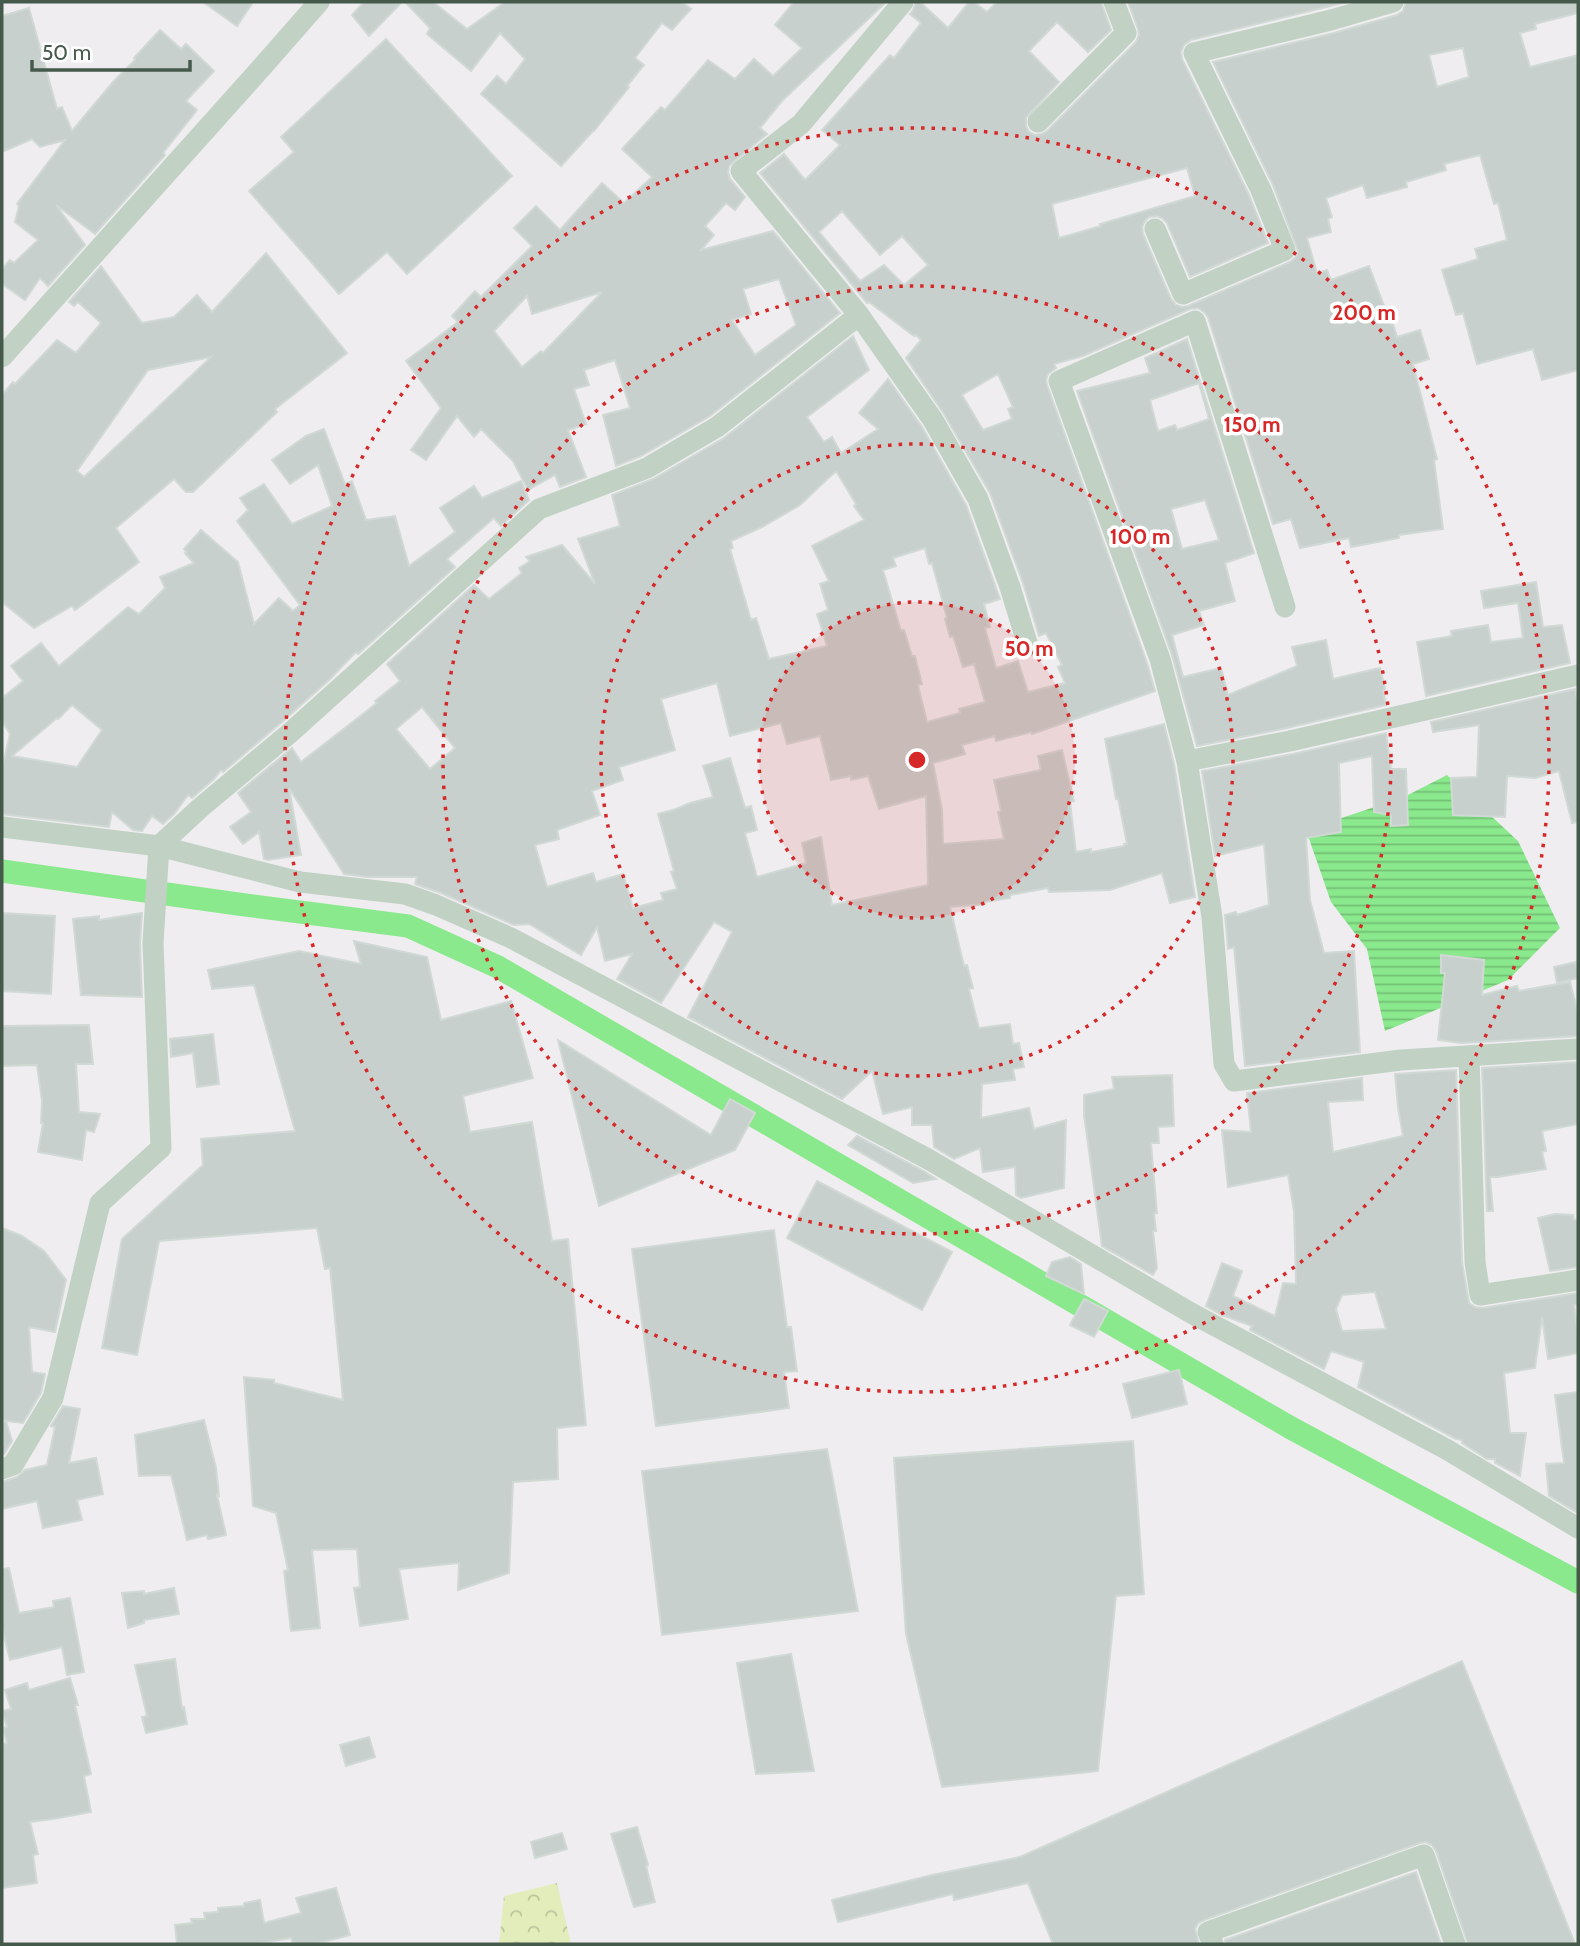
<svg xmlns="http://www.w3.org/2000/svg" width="1580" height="1946" font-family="Cabin,sans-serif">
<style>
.forest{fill:url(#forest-crowns)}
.water{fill:url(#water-rules)}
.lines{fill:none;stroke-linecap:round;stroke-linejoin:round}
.canal{stroke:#8ae98c;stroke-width:23}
.building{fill:#c7d0cc;stroke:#d1d9d5;stroke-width:2;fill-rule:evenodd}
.minor{stroke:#c1d2c5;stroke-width:21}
.ring{fill:none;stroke:#d62828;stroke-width:3.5;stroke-dasharray:3.5 7}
.centre{fill:#d62828;stroke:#fff;stroke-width:3.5}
.ring-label{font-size:21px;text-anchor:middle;font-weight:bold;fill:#d62828;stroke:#fff;stroke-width:7;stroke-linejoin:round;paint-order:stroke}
</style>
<defs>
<pattern id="forest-crowns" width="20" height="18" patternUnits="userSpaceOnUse" patternTransform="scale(1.75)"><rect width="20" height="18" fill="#e3edbc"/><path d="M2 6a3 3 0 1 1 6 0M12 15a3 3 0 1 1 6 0" fill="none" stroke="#bac39b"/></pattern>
<pattern id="water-rules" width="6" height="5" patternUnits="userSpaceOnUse" patternTransform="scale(1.75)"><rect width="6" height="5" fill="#8ae98c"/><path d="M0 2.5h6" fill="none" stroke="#73c075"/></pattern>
</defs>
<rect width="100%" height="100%" fill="#efedf0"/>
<!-- forest -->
<path class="forest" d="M557,1883L571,1944H499L504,1896Z"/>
<!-- water -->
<path class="water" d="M1447,775L1518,841L1560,928L1508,980L1385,1031L1367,949L1331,902L1306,830L1404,797Z"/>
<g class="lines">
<!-- canal -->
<path class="canal" d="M2,871L238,904L408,926L498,967L1291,1428L1578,1582"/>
</g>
<!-- building -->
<g class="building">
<path d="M203,2H253L237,26Z"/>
<path d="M364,2H402L369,36L352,15Z"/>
<path d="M405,2H433L467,29L505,2H682L691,9L672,30L662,23L635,58L644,65L627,86L629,87L594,131H593L561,166L481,94L497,76L506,84L525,59L500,33L471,71L427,34L430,28Z"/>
<path d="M794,2H886L782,101L760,128L767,134L729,166L728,172L730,179L745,197L735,210L726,203L705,226L714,235L701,250L773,231L840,313L710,416L641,456L616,466L603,415L630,408L615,360L584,370L589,385L574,389L586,424L568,430L586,477L560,487L555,475L528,490L513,461L481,429L474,437L457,416L426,460L411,450L441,408L406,361L458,322L452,316L475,291L481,297L532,246L514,228L536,206L560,230L602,183L624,203L652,177L622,149L661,107L665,110L708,60L735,79L754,59L773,76L802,48L775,25ZM779,279L796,325L755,355L732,320L751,314L743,289ZM602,292L543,353L541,351L522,367L494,331L527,296L532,314Z"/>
<path d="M916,2H920L948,28L969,2H974L987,12L997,2H1101L1111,30L1088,52L1057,22L1029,51L1059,82L1026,118V126L1029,132L1035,135L1042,134L1047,131L1136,42L1139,35L1138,29L1128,2H1347L1191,40L1184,45L1181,52L1182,59L1249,195L1268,243L1190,277L1167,223L1162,218L1157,216L1149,217L1145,221L1142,227L1143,234L1171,299L1176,305L1182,307L1188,306L1290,262L1296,257L1298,251L1273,185L1213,62L1334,33L1397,15L1403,11L1406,2H1578V13L1535,24L1536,29L1520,33L1530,67L1578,55V370L1542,380L1533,349L1477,364L1463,313L1456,315L1442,270L1478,259L1475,249L1507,240L1498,203L1494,204L1480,155L1444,164L1446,170L1406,182L1407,187L1367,198L1363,185L1326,198L1332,217L1328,219L1331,232L1307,238L1317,273L1327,270L1331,280L1369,266L1391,324H1393L1397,337L1420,330L1429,359L1413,364L1437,459L1434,460L1443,529L1399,535V538L1351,547L1349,538L1300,548L1291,519L1273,524L1208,317L1204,312L1198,308L1190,309L1083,356L1054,364L1056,368L1048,374L1046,380L1047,385L1147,663L1155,691L1032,734L1031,732L996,741L995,736L962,745L965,754L933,763L942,810L943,844L1004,839L998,812L1001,811L994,780L1041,770L1038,756L1062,750L1074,801L1070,802L1076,852L1091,849V852L1124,846V844H1127L1118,798L1116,799L1105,739L1164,724L1174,764L1195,897L1170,903L1162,873L1110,890L1049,892L1048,888L1010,895V898L985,902V904L950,907L964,966L967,965L973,988L969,989L979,1028L1010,1024L1013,1044L1019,1043L1024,1067L1013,1069L1015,1080L982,1084L981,1118L1029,1108L1034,1129L1066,1120L1064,1188L1021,1198L1016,1195L1015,1167L983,1172L980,1148L954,1159L934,1147L932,1125H912V1107L883,1114L872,1071L842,1099L688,1017L732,932L714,922L661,1003L617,979L632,954L605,961L597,927L581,955L529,924L514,925L441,893L415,884L417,877H368L344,874L289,788L301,855L268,860L264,859L259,832L243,844L230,827L251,812L238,793L292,748L301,762L377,703L375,701L400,681L387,664L474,585L489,599L522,573L519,568L530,561L526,557L562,545L595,584L578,539L620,526L612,495L653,479L724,438L853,336L869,370L807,417L824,442L832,437L841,453L878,429L859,413L888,379L922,427L966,505L1000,599L984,604L990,627L985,628L996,668L1018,661L1028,692L1065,683L1058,667L1062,665L1046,633L1039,636L1023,583L990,493L944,414L906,358L921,340L916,335L914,336L869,302L867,303L760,173L784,154L805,180L840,145L822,130L890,55L894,58L921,23L910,14L913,10ZM1463,48L1469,77L1437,87L1429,55ZM1187,168L1195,196L1100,224L1101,226L1059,238L1052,204ZM842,211L880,255L902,236L928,265L904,285L884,265L860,281L819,232ZM998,374L1013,407L1008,409L1012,419L983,430L962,395ZM836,471L856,504L854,506L864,520L812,546L829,581L820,584L828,610L817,614L827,646L769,659L756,618L751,620L730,549L733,548L731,541L762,527L800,505ZM925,548L929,564L932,563L947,618L945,619L950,637L953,636L963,667L974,664L985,702L959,709L960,713L927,722L918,685L922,684L915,656H912L904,630L901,631L883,570L896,566L893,558ZM717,683L730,736L781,723L787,744L820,736L831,780L851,776V780L868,776L879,809L926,796L928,885L832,905L821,837L802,843L806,863L757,877L745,833L757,830L751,806L745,808L730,758L703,766L713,797L690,803L676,809L658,814L674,871L671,872L677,889L661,893L663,900L633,908L623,874L596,882L593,873L547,887L535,845L559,839L557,830L600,815L592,791L623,780L619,767L675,750L661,699ZM422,707L455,748L430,769L396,729Z"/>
<path d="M29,8L57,109L62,107L72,131L113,82L135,60L134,58L160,30L181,49L186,44L214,71L186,101L197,110L163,153L165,155L95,234L56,205L85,245L48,286L40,278L25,300L2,284V269L10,260L14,263L38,240L15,222L19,206L17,204L65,140L40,147L32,139L2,152V16Z"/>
<path d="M386,39L512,176L407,274L387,252L339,294L249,191L294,152L281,137Z"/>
<path d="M266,253L347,353L275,409L277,412L193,492H186L174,479L116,528L139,562L75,610L72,606L34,628L2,602V395L13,382L15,384L57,340L76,353L101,323L78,302L74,306L69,302L101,266L142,323L174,317L197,295L212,312ZM211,357L84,477L77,471L148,370Z"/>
<path d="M1187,339L1254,553L1225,563L1235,601L1199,611L1204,625L1172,635L1183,677L1221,668L1228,695L1297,666L1292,647L1326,640L1333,679L1380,668L1385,689L1383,690L1386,705L1287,728L1197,746L1172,655L1077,391L1150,373L1145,358ZM1199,383L1209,419L1177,430L1175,425L1158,431L1150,400ZM1205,500L1219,540L1182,549L1171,509Z"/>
<path d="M324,429L345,484L352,481L366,520L395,516L409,566L455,532L440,508L474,486L482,498L521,481L529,500L501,526L494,518L447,559L455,567L358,654L356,652L329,680L282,722L223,772L221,770L214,779L192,798L188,795L174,814L163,824L152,816L142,831L133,830L112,812L109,827L2,814V769L10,734L2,721V698L23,681L11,666L41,643L59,666L128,607L139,614L165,588L160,577L194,563L185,553L187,552L184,549L201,530L238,562L254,624L279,598L293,611L300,605L237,521L248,510L240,498L264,484L292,524L332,506L318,465L290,484L272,460L306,436ZM72,705L102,730L77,767L12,756L57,718L58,719Z"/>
<path d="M1536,582L1543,627L1562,625L1570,663L1426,696L1417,642L1452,636L1451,631L1488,625L1491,642L1523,638L1518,603L1484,608L1481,591Z"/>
<path d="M1575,689L1578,704V822L1572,823L1559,771L1535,778L1507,776L1505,817L1453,815L1451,778L1477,777L1479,725L1433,732L1431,722Z"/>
<path d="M1386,733L1391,769H1406L1408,825L1391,826V815L1374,812L1372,756L1339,763L1341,832L1306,838L1310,900L1324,953L1354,951L1360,1052L1245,1066L1234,947L1228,949L1225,915L1236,912L1237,915L1269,905L1264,844L1215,856L1202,771L1293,754Z"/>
<path d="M2,913L55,916L51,994L2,991Z"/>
<path d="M142,913L140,944L142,997L81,995L73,919L99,916V920Z"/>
<path d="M354,941L427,957L441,1020L511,1001L533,1078L463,1096L470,1132L532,1122L552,1241L568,1239L586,1425L557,1428L558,1479L513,1482L509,1573L458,1590L459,1563L399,1569L408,1619L360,1626L354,1588L360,1587L357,1549L312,1550L320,1628L291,1631L284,1571L288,1570L276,1513L253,1506L244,1377L274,1380V1383L343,1400L330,1268L325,1269L317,1228L159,1241L137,1355L102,1348L122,1239L203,1165L201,1139L295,1131L254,985L212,989L208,970L299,951L361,964Z"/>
<path d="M1441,955L1484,960L1482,995L1517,986L1519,991L1570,982L1578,1013V1036L1462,1043L1438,1040L1445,973H1441Z"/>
<path d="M1576,962L1578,978L1557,983L1554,967Z"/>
<path d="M89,1025L93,1064H76L79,1112L100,1114L94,1132L86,1130L82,1160L38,1152L43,1123H41L42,1101L37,1065L2,1066V1026Z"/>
<path d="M213,1034L219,1084L197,1087L193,1053L171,1057L170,1039Z"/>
<path d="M558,1040L711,1135L730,1099L755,1113L735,1150L599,1206Z"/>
<path d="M1578,1062V1124L1542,1131L1546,1151L1542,1152L1546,1169L1498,1177H1490L1493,1211H1487L1482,1068Z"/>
<path d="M1456,1070L1462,1262L1469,1303L1475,1307L1482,1308L1578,1293V1304L1574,1305L1578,1334V1353L1548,1359L1542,1317L1535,1368L1504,1373L1510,1433H1526L1520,1476L1495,1463V1459H1487L1462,1443V1440L1456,1439L1358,1387L1364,1362L1331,1351L1324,1369L1250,1330L1252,1326L1222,1315L1206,1306L1222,1263L1242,1271L1233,1296L1275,1316L1283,1283L1296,1284L1294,1211L1288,1175L1228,1187L1222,1130L1251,1132L1247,1093L1362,1078L1363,1100L1328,1102L1333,1152L1403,1136L1398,1107L1395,1074ZM1375,1292L1386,1329L1342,1331L1336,1309L1342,1295Z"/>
<path d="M1172,1075L1174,1126L1158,1127L1159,1143H1151L1157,1213H1154L1156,1231H1153L1157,1268L1153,1275L1102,1246L1084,1115V1095L1114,1089L1112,1077Z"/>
<path d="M857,1136L922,1170L936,1179L913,1183L848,1145Z"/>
<path d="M817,1181L952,1252L922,1310L787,1238Z"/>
<path d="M1555,1214L1573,1215L1574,1220H1578V1267L1550,1271L1538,1218Z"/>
<path d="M2,1228L22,1236L44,1251L66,1280L55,1332L29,1327L32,1372L45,1374L41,1393L23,1423L6,1421L12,1441L4,1454L2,1455V1422L5,1421H2Z"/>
<path d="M774,1230L787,1327H791L797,1371L784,1372L789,1408L656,1426L632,1249Z"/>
<path d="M1070,1257L1081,1264L1084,1294L1046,1276L1052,1262Z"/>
<path d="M1084,1299L1108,1311L1094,1337L1070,1325Z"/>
<path d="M1179,1370L1187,1404L1132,1418L1123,1384Z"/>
<path d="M1578,1392V1513L1549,1496L1546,1464L1564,1463L1555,1395Z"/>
<path d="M63,1406L80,1409L69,1463L96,1458L103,1494L77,1500L82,1520L43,1528L37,1501L2,1509V1482L17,1477L25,1470L47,1465L55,1427L51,1426Z"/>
<path d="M204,1420L216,1468L219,1496L217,1495L226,1535L208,1539L207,1535L187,1540L171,1475L139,1476L135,1435Z"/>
<path d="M1133,1441L1144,1594L1116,1596L1098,1771L942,1787L906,1634L894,1458Z"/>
<path d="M827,1449L858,1611L662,1635L642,1471Z"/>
<path d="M9,1568L19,1613L54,1607L53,1601L70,1598L84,1672L67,1675L62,1647L10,1660L2,1628V1569Z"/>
<path d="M174,1588L179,1614L144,1620V1623L128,1628L122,1593L144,1591V1594Z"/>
<path d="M791,1654L814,1771L756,1774L737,1663Z"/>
<path d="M175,1659L182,1708L184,1707L187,1724L146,1733L142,1717L147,1716L135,1665Z"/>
<path d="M1462,1661L1575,1944H1468L1436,1851L1432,1845L1426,1842L1420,1843L1204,1920L1198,1923L1195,1929L1199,1944H1053L1028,1883L954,1900L953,1894L838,1922L832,1900L932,1875L1020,1857Z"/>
<path d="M70,1678L78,1705H75L91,1774L84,1776L91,1812L53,1819L30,1822L38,1854L33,1855L37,1883L2,1888V1744L7,1743L3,1728L7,1727L2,1711L11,1709L5,1690L27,1683L29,1690Z"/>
<path d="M369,1737L375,1757L346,1766L340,1745Z"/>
<path d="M637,1827L648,1865L646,1866L655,1902L634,1907L611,1834Z"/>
<path d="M562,1833L567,1849L535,1858L531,1842Z"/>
<path d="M1416,1872L1441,1944H1226L1225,1940Z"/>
<path d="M336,1888L350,1935L316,1944H293L291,1938L257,1944H177L175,1925L192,1923L191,1919H205L204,1913L218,1912V1908L244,1906V1903L260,1900L264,1923L301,1913L296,1898Z"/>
</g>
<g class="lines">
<!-- minor -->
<g class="minor">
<path d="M903,2L801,124L741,171L859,315L933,420L978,499L1010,587L1028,646"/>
<path d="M1038,122L1126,33L1114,2"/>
<path d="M1155,229L1183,294L1285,250L1261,190L1194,53L1331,20L1393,2"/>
<path d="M2,357L262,67L319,2"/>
<path d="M1285,607L1195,321L1059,381L1160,659L1187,761L1290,741L1578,675"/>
<path d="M1187,761L1212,917L1224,1064L1234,1081L1401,1060L1578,1049"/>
<path d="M2,827L159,846L300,882L405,894L436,905L511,938L928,1159L1191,1313L1446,1449L1578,1528"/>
<path d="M1469,1056L1475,1262L1480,1295L1578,1280"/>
<path d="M2,1469L13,1465L53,1398L100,1203L161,1148L153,943L159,846L200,808L291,732L539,509L647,468L717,427L859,315"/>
<path d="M1213,1944L1208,1932L1424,1855L1455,1944"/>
</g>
</g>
<!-- distance rings -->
<circle cx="917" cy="760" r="158" fill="#d62828" fill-opacity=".12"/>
<g class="ring">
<circle cx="917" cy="760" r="158"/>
<circle cx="917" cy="760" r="316"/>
<circle cx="917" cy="760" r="474"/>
<circle cx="917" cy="760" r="632"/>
</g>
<circle cx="917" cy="760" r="10" class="centre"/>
<g class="ring-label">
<text x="1364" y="320">200 m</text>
<text x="1252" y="432">150 m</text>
<text x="1140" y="544">100 m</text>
<text x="1029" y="656">50 m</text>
</g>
<!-- border -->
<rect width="1580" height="1946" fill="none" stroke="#465a4c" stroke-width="7"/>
<!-- scale -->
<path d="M32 60v10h158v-10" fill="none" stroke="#465a4c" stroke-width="3.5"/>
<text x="42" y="60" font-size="21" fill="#465a4c" stroke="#ffffff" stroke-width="5" paint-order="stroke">50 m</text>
</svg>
